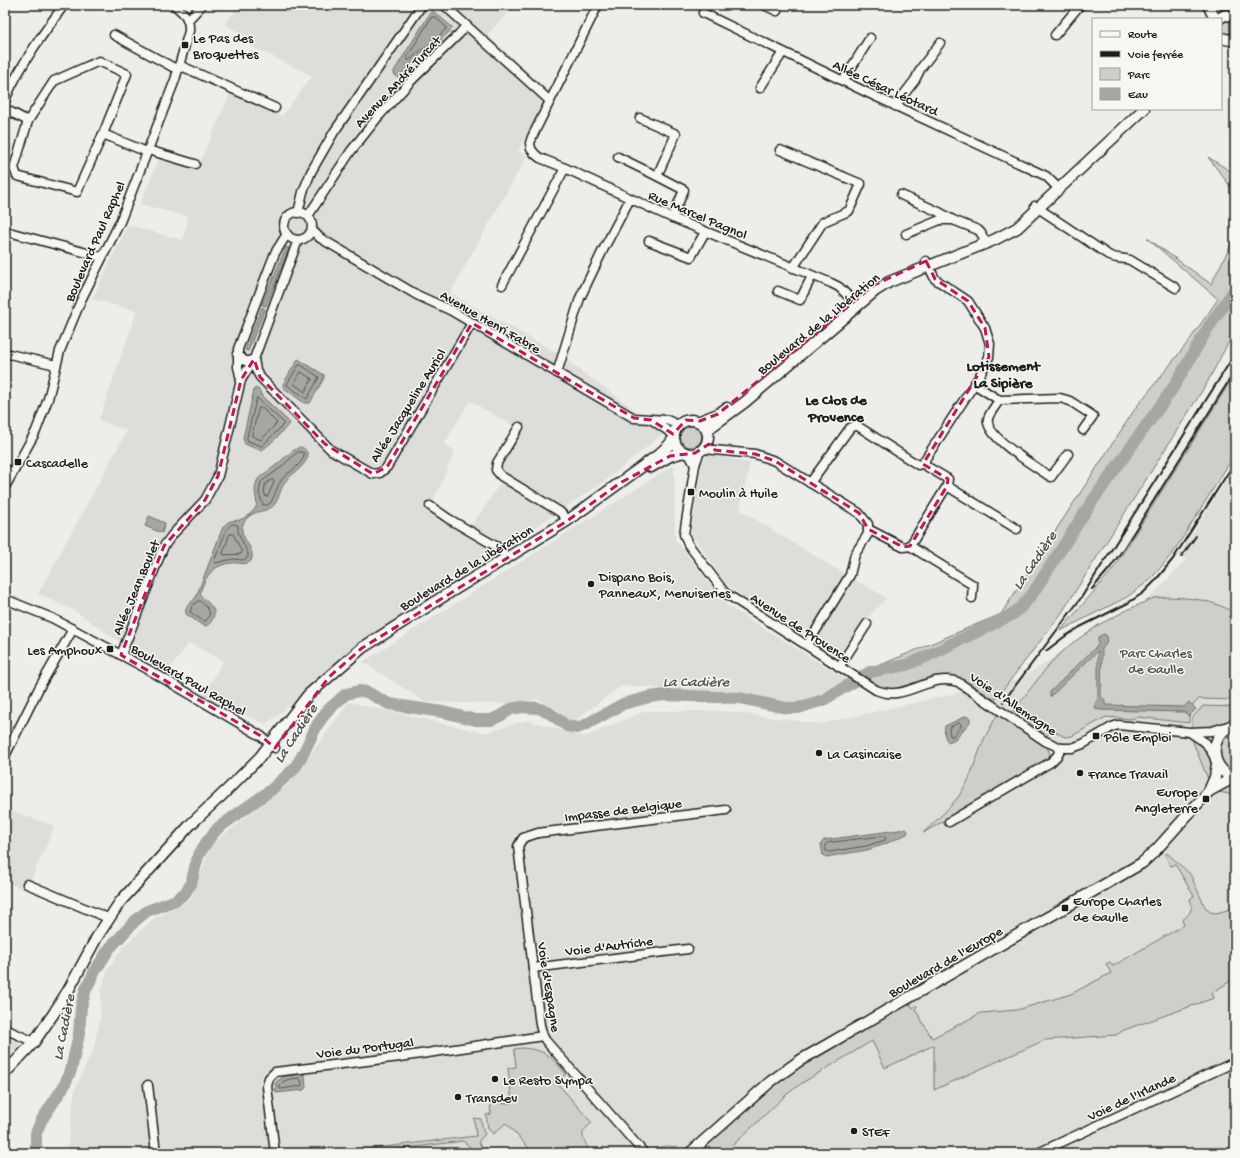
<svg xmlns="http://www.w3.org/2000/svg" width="1240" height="1158" font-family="'Gochi Hand',sans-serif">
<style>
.built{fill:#ddddda;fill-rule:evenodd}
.green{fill:#cececb;stroke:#757574}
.water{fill:#a6a6a3;stroke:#6f6f6d}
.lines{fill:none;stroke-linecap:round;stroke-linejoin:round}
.shore{stroke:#535352;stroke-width:1}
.river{stroke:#a6a6a3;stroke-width:12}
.minor-casing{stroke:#1c1c1c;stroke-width:11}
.tertiary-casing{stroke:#1c1c1c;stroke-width:13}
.minor{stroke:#f6f6f2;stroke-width:8}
.tertiary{stroke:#f6f6f2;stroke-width:10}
.rail{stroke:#1c1c1c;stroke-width:2}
.marked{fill:none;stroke:#c2185b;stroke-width:3;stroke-dasharray:8 5;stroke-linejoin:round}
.poi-dot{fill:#1c1c1c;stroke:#f6f6f2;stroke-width:1.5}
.labels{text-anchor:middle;stroke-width:3;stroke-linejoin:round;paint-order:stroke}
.poi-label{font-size:14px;fill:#1c1c1c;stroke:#f6f6f2;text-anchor:start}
.street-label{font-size:14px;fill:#1c1c1c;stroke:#f6f6f2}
.park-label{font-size:14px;fill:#515151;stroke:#f6f6f2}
.neighbourhood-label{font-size:15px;font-weight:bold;fill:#1c1c1c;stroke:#f6f6f2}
.water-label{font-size:15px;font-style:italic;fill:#535352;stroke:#f6f6f2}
</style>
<rect width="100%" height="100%" fill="#edede9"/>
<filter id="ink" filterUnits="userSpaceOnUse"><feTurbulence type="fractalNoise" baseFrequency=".025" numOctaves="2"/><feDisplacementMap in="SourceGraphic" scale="8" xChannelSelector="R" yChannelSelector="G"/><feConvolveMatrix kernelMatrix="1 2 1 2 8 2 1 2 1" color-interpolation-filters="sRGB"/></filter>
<g filter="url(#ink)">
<!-- built -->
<g class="built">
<path d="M239,5H515L487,35L550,92L518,151L527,156L450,293L555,352L665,432L605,481L435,593L266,724L202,697L223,661L189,643L166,674L74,610L38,594L127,431L99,420L137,311L92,299L128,225L183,240L188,217L140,204L162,152L200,162L231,92L282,116L312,76L249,45L251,40L225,24ZM470,401L520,430L497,469L505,477L472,525L432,504L455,451L444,444Z"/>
<path d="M708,454L750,463L740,510L844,574L887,598L868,617L844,656L745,598L725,583L691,533L701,465Z"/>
<path d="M674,465L675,539L726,605L846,679L800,705L658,688L621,686L573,722L538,699L504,704L425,702L363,662Z"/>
<path d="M1235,466V1153H67L75,1089L93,1051L100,1020L101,991L108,968L123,947L152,920L191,899L212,844L289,784L349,702L484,733L527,720L584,737L645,711H723L820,724L1020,679L1151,597L1186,560L1179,555Z"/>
<path d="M5,809L55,826L26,890L5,882Z"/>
<path d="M5,1023L32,1033L5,1060Z"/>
</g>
<!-- green -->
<g class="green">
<path d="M1224,19L1232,20L1235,23V31L1230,36L1221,33V22Z"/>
<path d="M1208,157L1235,174V193Z"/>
<path d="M1235,237V330L1207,383L1061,614L995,700C983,693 966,678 952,676C928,672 904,697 881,688C876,686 870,681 865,678L864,672L1001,614L1137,406L1189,341L1218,299L1147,238L1211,284Z"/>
<path d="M1235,374V454L1173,553L1149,581L1127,597L1060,631L1113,569Z"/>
<circle cx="691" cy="436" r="11"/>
<path d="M1168,597C1195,598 1212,600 1235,613V700L1199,699L1192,706L1196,709L1189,716V723L1137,717L1131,719L1106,717L1072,736L1065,737L1051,730L1047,736L1013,711L1052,661L1071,644L1100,624L1129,609L1154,598Z"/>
<path d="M1203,706L1235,707V718L1213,728H1192V718Z"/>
<path d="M998,713L1047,746L1050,755L1044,763L923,833L946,811L959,796L968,781L984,739Z"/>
<path d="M1235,728V773C1221,768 1214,748 1225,736C1227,733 1232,731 1235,728Z"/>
<path d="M1191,737C1202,742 1214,755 1213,769C1213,774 1211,779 1210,784Z"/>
<path d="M1231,784H1235V795L1213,791Z"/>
<path d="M1167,853L1190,874L1205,907L1210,912L1216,913L1235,908V978L1212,993L1214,998L1124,1030L1116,1035L1045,1040L934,1090V1045L885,1068L872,1041L802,1083L786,1095L731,1147L727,1153H696L771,1086L798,1066L906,1004L911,1005L913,1008L916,1005L917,1007L915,1009L932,1038L981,1013L1017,1010L1071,994L1111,973L1106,964L1110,962L1113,966L1184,925L1182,920C1190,915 1194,908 1190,899L1194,896L1175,864L1171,866L1165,855Z"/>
<path d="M522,1048C547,1050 550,1056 566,1074L557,1083L592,1123C580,1132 581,1135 588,1148L583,1153H533L506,1123L493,1134L488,1128L486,1115L491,1114L490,1103L494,1098L499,1097L501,1104L512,1103L508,1068L516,1067L514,1049Z"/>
<path d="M474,1118L481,1119L483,1131L485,1134L478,1142L486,1153H477L463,1141L367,1153H333L476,1136Z"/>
<path d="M667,1146L677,1147L685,1153H654L661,1147Z"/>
</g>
<!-- water -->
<g class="water">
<path d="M432,10L453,28L429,51L420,55L399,77H397L394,74V71Z"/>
<path d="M286,247L289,248L266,306L262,305Z"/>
<path d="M262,307L265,309L248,351L245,350Z"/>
<path d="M298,359L324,375V378L310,403H304L283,387V384Z"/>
<path d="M255,388L259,390L262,396L288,421L289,423C287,428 265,450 261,450C256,449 250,446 245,444L243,438L254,390Z"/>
<path d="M300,447C305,448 307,451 308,456C303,470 292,472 284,483C280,490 279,499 274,505C266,514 251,508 243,524C237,537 257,548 251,561C245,566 239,562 232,563C214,564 204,577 200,594C205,602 218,607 213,618C211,622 210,624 206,626L202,625L186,614C184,605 192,603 196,597L223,527C231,517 234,523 242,519C247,517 254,511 256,507C259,504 252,490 257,481C259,476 264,474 268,471C278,465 290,451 300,447Z"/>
<path d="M149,516L165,523L162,533L145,526Z"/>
<path d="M1104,634L1107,636L1106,644L1102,649L1101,697L1105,700V705L1184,707L1189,702L1196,709L1189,716L1184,712L1100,710L1096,709L1095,703L1098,699V651L1050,697V692L1098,645V637Z"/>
<path d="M966,716L970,718V722L955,739L949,742C944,740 944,731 945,726Z"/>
<path d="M906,829L908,831L907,834L883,845L867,850L826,857L823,855L821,844L824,840Z"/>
<path d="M303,1074L305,1075L306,1087L304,1090L276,1093L275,1084L277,1081L285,1076Z"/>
</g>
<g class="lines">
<!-- shore -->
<g class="shore">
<path d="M432,17H435L446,27V29L426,48L420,51L410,60H408L407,58Z"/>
<path d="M299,365H301L319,377L307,399L287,385Z"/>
<path d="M301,372L312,379L305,392L294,384Z"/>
<path d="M257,398L284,423L282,426L262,446L248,441L247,438Z"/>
<path d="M259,408H262L277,423L261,440L252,436Z"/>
<path d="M298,452H301L304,453C304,464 291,470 284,477C277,484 276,494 271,502L268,505H263L259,493L261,482L279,469Z"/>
<path d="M271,480H273L274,482L268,496L266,497L264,493L265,485Z"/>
<path d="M232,524L238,525V532L248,554V557L244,560L233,559L215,563L214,561L227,529Z"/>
<path d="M230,534H233L242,552L241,554L224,555L223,554Z"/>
<path d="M198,601H200C208,607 213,613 206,621H203L190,612L192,606Z"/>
<path d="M959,723L961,724V727L953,736H950L949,728Z"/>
<path d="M884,836L886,838L885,840L866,846L829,852L826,851L825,845L827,843Z"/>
<path d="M299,1078L301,1080L302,1085L301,1086L281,1089L279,1088C281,1079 291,1079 299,1078Z"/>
</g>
<!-- river -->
<path class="river" d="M38,1153L36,1146V1133L41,1121L64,1086L71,1070L79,1034L81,1007L86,989L95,971L109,949L135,921L147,911L176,900L185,893L191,884L198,856L208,840L218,828L271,790L294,769L301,758L317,725L328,710L346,694L359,691L367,692L389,704L443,712L476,720H491L500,716L511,709L522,707L538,708L548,712L567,726L577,728L585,725L623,704L649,697L665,695L740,698L786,708H798L823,700L870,672L906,665L921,659L1013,614L1021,607L1031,596L1091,503L1173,388L1208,328L1235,289"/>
<!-- minor casing -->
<g class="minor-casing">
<g id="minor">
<path d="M444,5L550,101"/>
<path d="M598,5L532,137L530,143L531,149L535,154L540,158L565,168L668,216L831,283L839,287L858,306"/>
<path d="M764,5L777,11"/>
<path d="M703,13L866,92L1046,176L1059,189"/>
<path d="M188,20L202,5"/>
<path d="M114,35L178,70"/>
<path d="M1055,35L1080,5"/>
<path d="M179,65L275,108"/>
<path d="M843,81L870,38"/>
<path d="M760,88L783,52"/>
<path d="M5,100C20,65 42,35 64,5"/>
<path d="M895,106L915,80L921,68L940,43"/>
<path d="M5,109L28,121L54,81L99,61L127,74L103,134L147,152"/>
<path d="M640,118L676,134L657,176L684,190L672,218"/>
<path d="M28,121L14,168L17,176L77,192L103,134"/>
<path d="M148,150L195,164"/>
<path d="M780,150L861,184L849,211L823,222L793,268"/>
<path d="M618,157L657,176"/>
<path d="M901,195L939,212L953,220"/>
<path d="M1035,206L1110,256C1117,259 1123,258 1130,260L1176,288"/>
<circle cx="298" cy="226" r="14"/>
<path d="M298,213L303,192L311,172L334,132L422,5"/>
<path d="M308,216L351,151L378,117L410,82L459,34L466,26"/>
<path d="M312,230L320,238L417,295L450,310L634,418L667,420L678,425"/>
<path d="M5,231L102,257"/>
<path d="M906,234L940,220H953L978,230L981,233L986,244"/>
<path d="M649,241L691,257L705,232"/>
<path d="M502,285L565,168"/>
<path d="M778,291L800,300L812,276"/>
<path d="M5,353L56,365"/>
<path d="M237,354L245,361H250L254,359L256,370L260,377L331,450L373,474L380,473L387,467L472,323"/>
<path d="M557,373L580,298L603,250L630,199"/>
<path d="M241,380L238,367V349L275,253L287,234"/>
<path d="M974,384L999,400L1060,398L1070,401L1093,416L1083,430"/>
<path d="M999,400C996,406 989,413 988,419C984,437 1038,468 1051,477L1068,454"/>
<path d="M652,420L674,435"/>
<path d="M519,427L497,463L496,470L501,476L560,512L565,517L567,521"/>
<path d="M704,449L755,454L775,461L859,513L868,524V534L855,554L850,575L807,645"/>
<path d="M700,451L695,465L684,534L688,544L725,593L876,690C906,703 928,672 958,682L1045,741L1061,748H1072L1083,744L1112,727L1118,725L1190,732L1212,731L1228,726"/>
<path d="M689,454L695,465"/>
<path d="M925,463L924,461L979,377L989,357L990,344L985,328L968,301L935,279L926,261"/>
<path d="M5,470L13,472"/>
<path d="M810,483L850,428L856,425L918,465L925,463L926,466L948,479L947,486L1017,529"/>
<path d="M5,487L36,431L48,399L60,351L82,298L120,222L175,80L189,31C190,18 184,13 174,5"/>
<path d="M430,506L449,519L499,548L507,558"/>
<path d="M868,529L903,547L910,546L973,585L972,598"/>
<path d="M910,546L947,486"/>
<path d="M5,599L52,618L149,670L261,736L275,748"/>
<path d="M121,655L159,558L164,546L173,534L205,500L218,476L241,380L254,359L298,240"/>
<path d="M839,667L867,624"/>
<path d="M1191,733L1206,743L1215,758"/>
<path d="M5,756L39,688L73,629"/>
<path d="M949,822L1051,762L1057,756L1061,748"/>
<path d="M27,884L108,918"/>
<path d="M533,968L688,949"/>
<path d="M5,1029L34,1042"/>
<path d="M148,1085L156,1153"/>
<path d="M275,1153L267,1086L269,1078L275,1072L400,1057L543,1036"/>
<path d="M644,1153L546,1041L543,1036L540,1025L518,846L523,838L538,833L726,810"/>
<path d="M1038,1153L1235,1062"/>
</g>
</g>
<!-- tertiary casing -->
<g class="tertiary-casing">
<g id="tertiary">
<path d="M1208,5L1215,19"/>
<path d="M1218,19L1225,15L1235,16"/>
<path d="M1221,38L1230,40L1235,38"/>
<circle cx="691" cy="437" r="17"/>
<path d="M700,421L718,414L727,408"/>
<path d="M708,432L711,427L745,402L875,291L889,282L994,240L1017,228L1144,109"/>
<path d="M651,467L670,456L684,452"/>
<path d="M1235,724C1208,734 1208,768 1235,779"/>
<path d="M1209,791L1233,778"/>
<path d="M220,797L260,757L308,695L362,648L444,596L567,521L658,455L669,445L674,438"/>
<path d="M5,1073L34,1042L54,1013L69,989L97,937L120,902L191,824L225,792"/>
<path d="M690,1153L770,1082L799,1061L1142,863L1156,850L1209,791L1215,777L1217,764"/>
</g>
</g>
<!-- minor -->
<use href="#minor" class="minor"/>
<!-- tertiary -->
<use href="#tertiary" class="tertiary"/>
<!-- rail -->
<g class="rail">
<path d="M1181,557L1196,536"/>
<path d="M1092,589L1110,568L1122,551L1235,371"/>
<path d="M1046,651L1064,637L1080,627L1128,603L1143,593L1155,581L1173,559L1235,462"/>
<path d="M1003,702L1081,598L1235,354"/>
</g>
</g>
</g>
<!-- marked area -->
<path class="marked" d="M926,261L935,279L968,301L985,328L989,357L923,464L948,479L947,486L910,546L903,547L868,529L859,513L775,461L755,454L715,450L709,444L695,453L670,456L620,483L567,521L362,648L329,677L275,748L261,736L121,655L164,546L205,500L218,476L241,380L254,359L260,377L325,444L373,474L387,467L472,323L634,418L651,420L673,434L686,420L700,421L718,414L874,285Z"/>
<!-- markers -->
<g class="poi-dot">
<rect x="181" y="41" width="8" height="8" rx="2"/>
<rect x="14" y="458" width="8" height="8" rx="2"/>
<rect x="687" y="488" width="8" height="8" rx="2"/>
<circle cx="591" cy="584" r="4"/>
<rect x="106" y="645" width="8" height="8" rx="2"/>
<rect x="1092" y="732" width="8" height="8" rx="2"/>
<circle cx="819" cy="753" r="4"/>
<circle cx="1080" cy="773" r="4"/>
<rect x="1202" y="795" width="8" height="8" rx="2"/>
<rect x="1061" y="904" width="8" height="8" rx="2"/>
<circle cx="495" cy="1079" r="4"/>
<circle cx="458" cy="1097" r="4"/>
<circle cx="854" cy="1131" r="4"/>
</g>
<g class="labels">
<!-- poi labels -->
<g class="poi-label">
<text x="193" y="42">Le Pas des<tspan x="193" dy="16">Broquettes</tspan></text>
<text x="26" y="467">Cascadelle</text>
<text x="699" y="497">Moulin à Huile</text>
<text x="599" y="581">Dispano Bois,<tspan x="599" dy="16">Panneaux, Menuiseries</tspan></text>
<text x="102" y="654" text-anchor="end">Les Amphoux</text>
<text x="1104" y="741">Pôle Emploi</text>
<text x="827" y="758">La Casincaise</text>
<text x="1088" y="778">France Travail</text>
<text x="1198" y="796" text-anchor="end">Europe<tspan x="1198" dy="16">Angleterre</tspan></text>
<text x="1073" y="905">Europe Charles<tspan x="1073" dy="16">de Gaulle</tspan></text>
<text x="503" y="1084">Le Resto Sympa</text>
<text x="466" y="1102">Transdev</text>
<text x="862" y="1136">STEF</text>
</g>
<!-- street labels -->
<g class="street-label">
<text transform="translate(397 81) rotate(-47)" y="5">Avenue André Turcat</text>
<text transform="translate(886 87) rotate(25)" y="5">Allée César Léotard</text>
<text transform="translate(698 214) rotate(23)" y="5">Rue Marcel Pagnol</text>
<text transform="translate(94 241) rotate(-66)" y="5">Boulevard Paul Raphel</text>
<text transform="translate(491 321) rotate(30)" y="5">Avenue Henri Fabre</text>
<text transform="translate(818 323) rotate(-39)" y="5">Boulevard de la Libération</text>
<text transform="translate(407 405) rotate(-58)" y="5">Allée Jacqueline Auriol</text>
<text transform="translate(466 567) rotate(-31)" y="5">Boulevard de la Libération</text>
<text transform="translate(135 587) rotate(-67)" y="5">Allée Jean Boulet</text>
<text transform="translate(801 627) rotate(33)" y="5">Avenue de Provence</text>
<text transform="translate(189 679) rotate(30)" y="5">Boulevard Paul Raphel</text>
<text transform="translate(1014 703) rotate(34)" y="5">Voie d'Allemagne</text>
<text transform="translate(623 809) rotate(-7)" y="5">Impasse de Belgique</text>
<text transform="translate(609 945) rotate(-7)" y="5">Voie d'Autriche</text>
<text transform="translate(945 961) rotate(-30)" y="5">Boulevard de l'Europe</text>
<text transform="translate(550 987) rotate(81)" y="5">Voie d'Espagne</text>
<text transform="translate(365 1047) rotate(-7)" y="5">Voie du Portugal</text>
<text transform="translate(1131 1096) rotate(-25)" y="5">Voie de l'Irlande</text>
</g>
<!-- park labels -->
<g class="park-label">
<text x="1156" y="657">Parc Charles<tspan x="1156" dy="16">de Gaulle</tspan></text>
</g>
<!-- neighbourhood labels -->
<g class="neighbourhood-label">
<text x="1003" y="370">Lotissement<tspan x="1003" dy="17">La Sipière</tspan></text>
<text x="836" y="404">Le Clos de<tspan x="836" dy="17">Provence</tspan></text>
</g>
<!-- water labels -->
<g class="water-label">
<text transform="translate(1034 560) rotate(-56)" y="5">La Cadière</text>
<text x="696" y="686">La Cadière</text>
<text transform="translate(295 733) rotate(-57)" y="5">La Cadière</text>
<text transform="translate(63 1027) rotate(-79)" y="5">La Cadière</text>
</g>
</g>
<!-- margin -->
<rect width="1240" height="1158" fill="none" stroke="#f6f6f2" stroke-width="20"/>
<rect x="10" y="10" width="1220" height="1138" fill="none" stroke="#1c1c1c" stroke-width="1.5" filter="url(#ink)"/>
<!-- legend -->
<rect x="1092" y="18" width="130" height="92" fill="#f6f6f2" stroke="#9f9f9c"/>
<rect x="1100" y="31" width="20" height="6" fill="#f6f6f2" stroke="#9f9f9c"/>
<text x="1128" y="38" font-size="12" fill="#1c1c1c">Route</text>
<rect x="1100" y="51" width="20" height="6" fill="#1c1c1c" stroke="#9f9f9c"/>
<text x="1128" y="58" font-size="12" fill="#1c1c1c">Voie ferrée</text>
<rect x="1100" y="68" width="20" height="12" fill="#cececb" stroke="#9f9f9c"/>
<text x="1128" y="78" font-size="12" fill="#1c1c1c">Parc</text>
<rect x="1100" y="88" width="20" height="12" fill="#a6a6a3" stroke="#9f9f9c"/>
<text x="1128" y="98" font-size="12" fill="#1c1c1c">Eau</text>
</svg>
